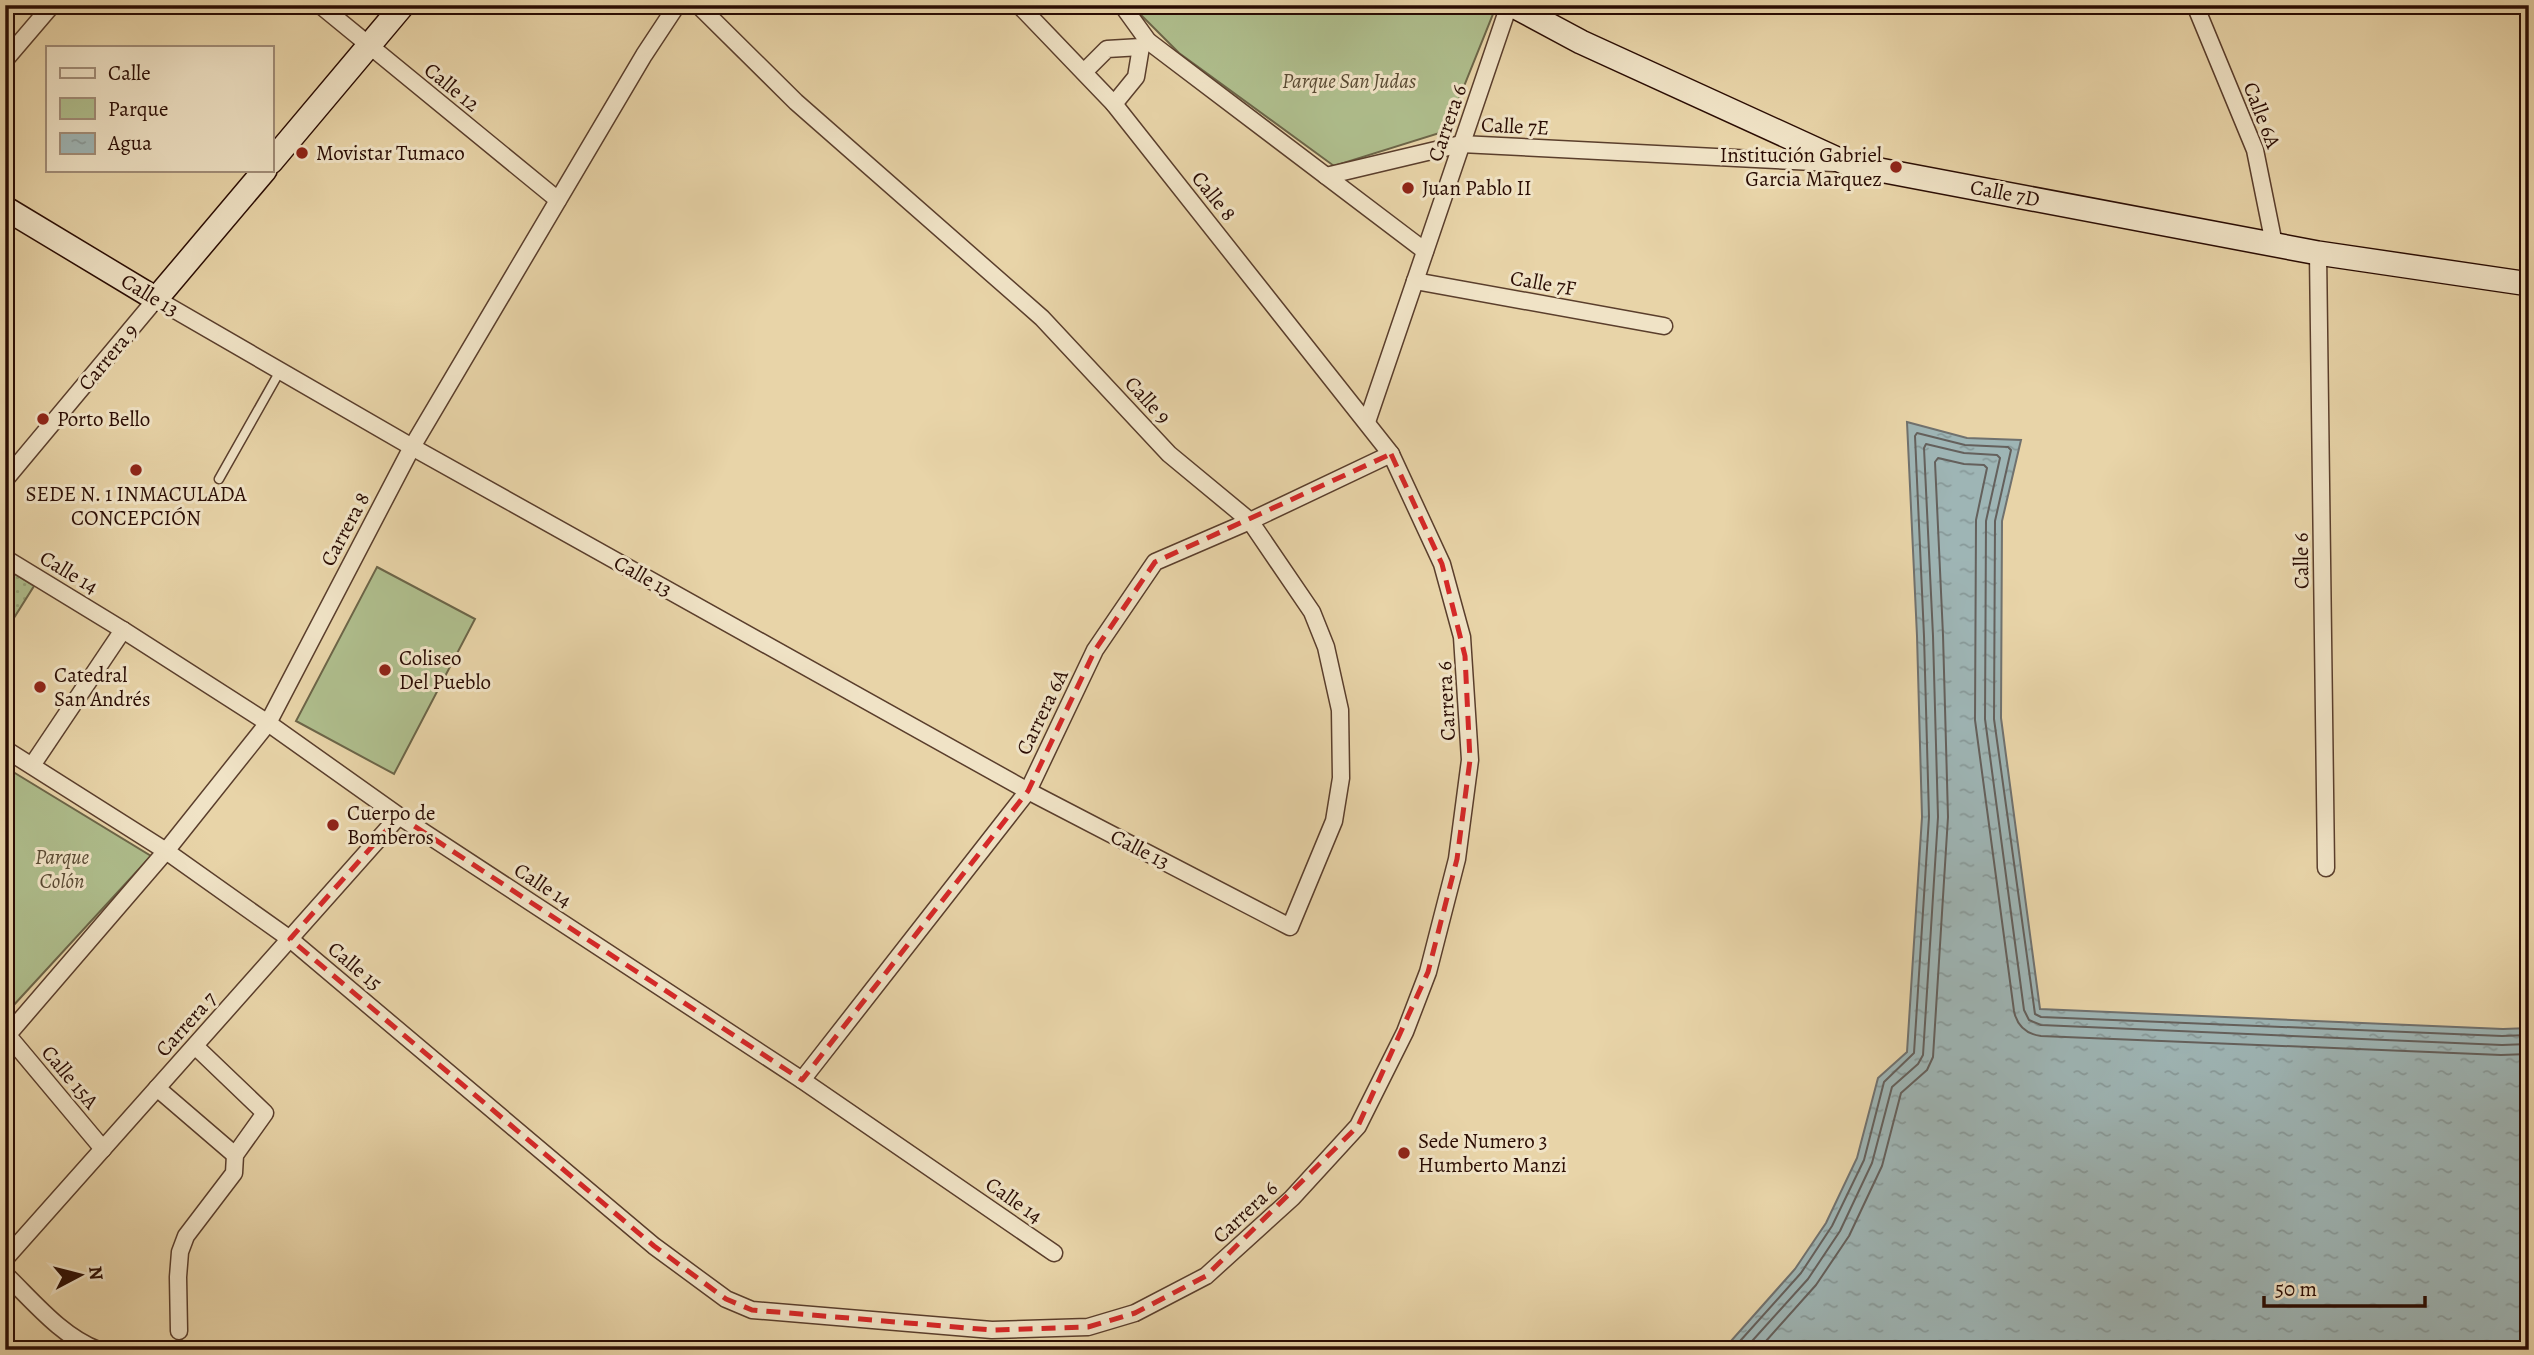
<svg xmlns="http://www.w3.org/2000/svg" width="2534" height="1355" font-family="Alegreya,serif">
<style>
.grass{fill:url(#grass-dots);stroke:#6c6548;stroke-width:2}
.park{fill:#afbe8d;stroke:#6c6548;stroke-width:2}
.water{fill:url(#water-ripples);stroke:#70716e;stroke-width:2}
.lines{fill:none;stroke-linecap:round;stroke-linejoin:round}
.shore{stroke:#64605c;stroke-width:2}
.lane-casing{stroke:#5a3e2c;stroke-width:11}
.street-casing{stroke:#5a3e2c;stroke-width:19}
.secondary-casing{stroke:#2a0c03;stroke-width:26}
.lane{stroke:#f0e3c6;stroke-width:8}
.street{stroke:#f0e3c6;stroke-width:16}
.secondary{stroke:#f0e3c6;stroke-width:23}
.marked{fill:none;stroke:#d62828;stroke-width:5;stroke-dasharray:14 9;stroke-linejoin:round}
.poi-dot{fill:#8f2418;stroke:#f0e3c6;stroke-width:2.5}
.labels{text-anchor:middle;stroke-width:6;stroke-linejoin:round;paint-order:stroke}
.park-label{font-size:21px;font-style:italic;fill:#594a33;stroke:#f0e3c6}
.street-label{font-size:21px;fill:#2a0c03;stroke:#f0e3c6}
.poi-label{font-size:21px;fill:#2a0c03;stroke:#f0e3c6;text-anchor:start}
</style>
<defs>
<pattern id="grass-dots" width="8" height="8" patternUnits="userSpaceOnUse" patternTransform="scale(1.75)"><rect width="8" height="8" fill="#afbe8d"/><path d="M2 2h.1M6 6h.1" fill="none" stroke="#97a278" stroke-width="1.8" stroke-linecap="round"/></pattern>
<pattern id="water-ripples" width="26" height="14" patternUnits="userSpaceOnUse" patternTransform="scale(1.75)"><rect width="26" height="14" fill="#9eb5b5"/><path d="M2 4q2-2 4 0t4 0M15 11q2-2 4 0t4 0" fill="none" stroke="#889a9a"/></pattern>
</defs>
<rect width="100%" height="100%" fill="#e8d4a8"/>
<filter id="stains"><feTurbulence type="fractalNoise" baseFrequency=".00286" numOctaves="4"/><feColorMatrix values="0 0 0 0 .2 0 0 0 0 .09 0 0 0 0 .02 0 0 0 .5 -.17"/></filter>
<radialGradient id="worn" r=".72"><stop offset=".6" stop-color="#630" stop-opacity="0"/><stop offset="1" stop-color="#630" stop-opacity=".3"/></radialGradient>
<!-- grass -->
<path class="grass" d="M5,568L34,586L12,621L5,616Z"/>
<!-- park -->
<g class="park">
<path d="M1131,5H1484L1495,9L1446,131L1334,166L1179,53Z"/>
<path d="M377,567L475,619L394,774L296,721Z"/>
<path d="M5,767L151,856L12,1007L5,1000Z"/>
</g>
<!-- water -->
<path class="water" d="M1907,422L1967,438L2021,440L2002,521L2001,718L2040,1009L2503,1029L2529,1028V1350H1723L1795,1269L1826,1223L1857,1158L1878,1078L1907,1052L1922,817L1917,636Z"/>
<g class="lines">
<!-- shore -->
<g class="shore">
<path d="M1732,1350L1801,1273L1832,1226L1864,1160L1884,1082L1914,1053L1929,817L1924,636L1915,436L1917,433L1965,445L2008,447L2011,450L1995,521L1994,719L2035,1014L2041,1017L2502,1036L2529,1035"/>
<path d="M1744,1350L1808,1279L1840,1231L1872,1163L1892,1087L1918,1064L1923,1055L1938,817L1933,636L1924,448L1926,444L1964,453L1997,455L2000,458L1986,521L1985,719L2024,1010L2029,1020L2041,1025L2502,1045L2529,1044"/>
<path d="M1758,1350L1816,1285L1849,1236L1882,1166L1901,1093L1927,1070L1933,1057L1948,817L1943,635L1935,462L1938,458L1964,464L1984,465L1987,468L1976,520L1975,720L2014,1011C2017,1026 2026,1034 2041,1036L2501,1055L2529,1054"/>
</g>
<!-- lane casing -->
<g class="lane-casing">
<path id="lane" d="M219,479L280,371"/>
</g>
<!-- street casing -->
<g class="street-casing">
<g id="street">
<path d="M320,5L558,200"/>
<path d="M1122,5L1148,41L1425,251"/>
<path d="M2195,5L2255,150L2274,244"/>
<path d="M5,60L52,5"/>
<path d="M1084,72L1107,49L1141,47L1148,41"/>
<path d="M1114,104L1136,77L1141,47"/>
<path d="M1326,176L1461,144L1834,163"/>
<path d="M2318,253L2326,868"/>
<path d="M1415,281L1664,326"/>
<path d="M1367,422L1509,5"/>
<path d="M5,480L156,299L412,447L1028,791L1290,927L1334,821L1341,778L1340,710L1326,647L1312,612L1250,521L1169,454L1042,318L796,102L698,5"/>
<path d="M5,558L123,630L268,723L399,816L802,1080L1054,1253"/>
<path d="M5,749L166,851L290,939L654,1246L726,1299L752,1310L992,1330L1088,1327L1135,1313L1206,1276L1292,1198L1358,1126L1405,1032L1428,972L1457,859L1470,760L1462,637L1442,564L1391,454L1114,104L1019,5"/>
<path d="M33,764L123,630"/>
<path d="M5,1032L103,1149"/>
<path d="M5,1038L166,851L268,723L412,447L644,55L677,5"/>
<path d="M802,1080L1028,791L1095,650L1155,562L1250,521L1391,454"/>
<path d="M157,1088L235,1155"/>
<path d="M5,1259L399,816"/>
<path d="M5,1274C33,1301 61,1336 98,1350"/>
<path d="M179,1331L178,1277L180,1252L186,1236L234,1173L235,1155L265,1113L195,1046"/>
</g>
</g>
<!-- secondary casing -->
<g class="secondary-casing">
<g id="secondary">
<path d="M1512,5L1581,42L1848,164L2318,253L2529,284"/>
<path d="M271,162L403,5"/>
<path d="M5,208L156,299L265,170"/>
</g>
</g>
<!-- lane -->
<use href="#lane" class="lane"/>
<!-- street -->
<use href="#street" class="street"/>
<!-- secondary -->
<use href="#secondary" class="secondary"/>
</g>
<!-- marked area -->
<path class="marked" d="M1391,454L1442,564L1465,656L1470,760L1457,859L1428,972L1358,1126L1206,1276L1135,1313L1088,1327L992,1330L752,1310L726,1299L654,1246L290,939L399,816L802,1080L1028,791L1095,650L1155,562Z"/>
<!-- markers -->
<g class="poi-dot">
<circle cx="302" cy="153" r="7"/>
<circle cx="1896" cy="167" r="7"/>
<circle cx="1408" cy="188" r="7"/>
<circle cx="43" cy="419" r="7"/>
<circle cx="136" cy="470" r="7"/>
<circle cx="385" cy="670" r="7"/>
<circle cx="40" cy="687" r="7"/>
<circle cx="333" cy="825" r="7"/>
<circle cx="1404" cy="1153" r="7"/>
</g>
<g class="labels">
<!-- park labels -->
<g class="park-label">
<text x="1349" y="88">Parque San Judas</text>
<text x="62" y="864">Parque<tspan x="62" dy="24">Colón</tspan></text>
</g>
<!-- street labels -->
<g class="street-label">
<text transform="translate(452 87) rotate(39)" y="7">Calle 12</text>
<text transform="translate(2262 115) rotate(69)" y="7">Calle 6A</text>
<text transform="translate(1447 123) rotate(-71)" y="7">Carrera 6</text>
<text transform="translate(1515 126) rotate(3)" y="7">Calle 7E</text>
<text transform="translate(2005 193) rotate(11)" y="7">Calle 7D</text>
<text transform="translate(1214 196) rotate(51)" y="7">Calle 8</text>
<text transform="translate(1543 283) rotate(10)" y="7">Calle 7F</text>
<text transform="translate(150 295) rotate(31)" y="7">Calle 13</text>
<text transform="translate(108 357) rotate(-50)" y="7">Carrera 9</text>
<text transform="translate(1148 400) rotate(47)" y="7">Calle 9</text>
<text transform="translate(345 529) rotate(-62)" y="7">Carrera 8</text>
<text transform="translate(2301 561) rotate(-91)" y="7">Calle 6</text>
<text transform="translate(69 572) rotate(31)" y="7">Calle 14</text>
<text transform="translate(643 576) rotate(29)" y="7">Calle 13</text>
<text transform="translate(1446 701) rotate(-93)" y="7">Carrera 6</text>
<text transform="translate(1042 712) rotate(-64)" y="7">Carrera 6A</text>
<text transform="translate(1140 849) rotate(27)" y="7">Calle 13</text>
<text transform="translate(543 885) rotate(33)" y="7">Calle 14</text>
<text transform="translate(355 966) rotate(40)" y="7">Calle 15</text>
<text transform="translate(186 1024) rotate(-48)" y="7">Carrera 7</text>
<text transform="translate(70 1077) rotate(50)" y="7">Calle 15A</text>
<text transform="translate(1014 1200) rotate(35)" y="7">Calle 14</text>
<text transform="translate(1245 1212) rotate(-43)" y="7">Carrera 6</text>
</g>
<!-- poi labels -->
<g class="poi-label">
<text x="316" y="160">Movistar Tumaco</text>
<text x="1882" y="162" text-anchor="end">Institución Gabriel<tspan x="1882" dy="24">Garcia Marquez</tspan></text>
<text x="1422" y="195">Juan Pablo II</text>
<text x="57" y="426">Porto Bello</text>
<text x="136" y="501" text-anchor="middle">SEDE N. 1 INMACULADA<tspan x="136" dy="24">CONCEPCIÓN</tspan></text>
<text x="399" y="665">Coliseo<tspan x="399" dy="24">Del Pueblo</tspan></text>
<text x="54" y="682">Catedral<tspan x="54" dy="24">San Andrés</tspan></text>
<text x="347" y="820">Cuerpo de<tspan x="347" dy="24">Bomberos</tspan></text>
<text x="1418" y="1148">Sede Numero 3<tspan x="1418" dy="24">Humberto Manzi</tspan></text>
</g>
</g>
<!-- margin -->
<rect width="2534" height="1355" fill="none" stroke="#e8d4a8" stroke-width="28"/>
<rect x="7" y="7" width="2520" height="1341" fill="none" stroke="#2a0c03" stroke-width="3.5"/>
<rect x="14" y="14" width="2506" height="1327" fill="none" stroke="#2a0c03" stroke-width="2"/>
<!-- legend -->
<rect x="46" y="46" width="228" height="126" fill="#f0e3c6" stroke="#a18d78" stroke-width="2"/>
<rect x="60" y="68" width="35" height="10" fill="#f0e3c6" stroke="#a18d78" stroke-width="2"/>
<text x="108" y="80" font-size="21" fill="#2a0c03">Calle</text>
<rect x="60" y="98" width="35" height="21" fill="#afbe8d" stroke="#a18d78" stroke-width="2"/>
<text x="108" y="116" font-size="21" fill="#2a0c03">Parque</text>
<rect x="60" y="133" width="35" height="21" fill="url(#water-ripples)" stroke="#a18d78" stroke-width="2"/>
<text x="108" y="150" font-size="21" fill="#2a0c03">Agua</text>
<!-- north arrow -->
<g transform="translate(80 1275) rotate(83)" stroke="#f0e3c6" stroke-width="5" paint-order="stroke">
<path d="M0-5L12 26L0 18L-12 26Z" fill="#2a0c03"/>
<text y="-10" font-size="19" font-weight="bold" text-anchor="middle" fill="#2a0c03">N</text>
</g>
<!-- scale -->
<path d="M2264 1296v10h161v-10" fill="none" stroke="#2a0c03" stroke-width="3.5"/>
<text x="2275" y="1296" font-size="21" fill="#2a0c03" stroke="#f0e3c6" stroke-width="5" paint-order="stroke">50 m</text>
<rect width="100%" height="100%" filter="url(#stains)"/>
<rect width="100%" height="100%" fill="url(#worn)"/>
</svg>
